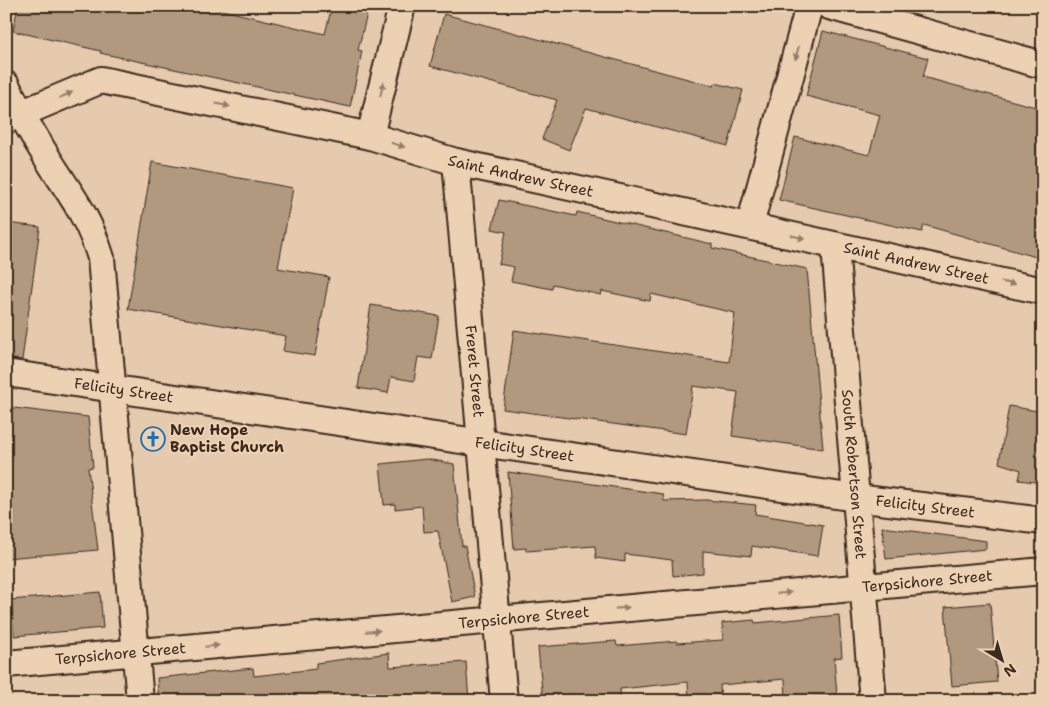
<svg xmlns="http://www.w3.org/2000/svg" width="1049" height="707" font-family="'Shantell Sans',sans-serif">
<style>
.building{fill:#b19980;stroke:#3b2a1e}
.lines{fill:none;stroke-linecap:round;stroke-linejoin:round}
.minor-casing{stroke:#3b2a1e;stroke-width:30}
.minor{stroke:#ecd1b3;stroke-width:26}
.oneway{fill:#947e68}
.labels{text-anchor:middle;stroke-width:4;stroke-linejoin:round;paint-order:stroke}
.street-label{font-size:15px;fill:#3b2a1e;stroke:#ecd1b3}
.poi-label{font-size:15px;font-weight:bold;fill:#3b2a1e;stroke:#ecd1b3;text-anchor:start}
</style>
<rect width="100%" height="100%" fill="#e5caad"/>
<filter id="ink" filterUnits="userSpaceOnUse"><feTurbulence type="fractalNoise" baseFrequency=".02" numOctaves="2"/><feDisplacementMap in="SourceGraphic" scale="10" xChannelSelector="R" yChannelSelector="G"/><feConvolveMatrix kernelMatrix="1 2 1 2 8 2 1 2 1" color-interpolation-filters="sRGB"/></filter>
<g filter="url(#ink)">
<!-- building -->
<g class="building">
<path d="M18,6H205L325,34L332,6H369L358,50L362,51L350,107L100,53L101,51L13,31Z"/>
<path d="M444,14L714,86L715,83L743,90L728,146L586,108L569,150L542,139L557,100L430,66Z"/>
<path d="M823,31L928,58L923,77L1043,109V259L924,225L922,232L779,200L795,137L869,155L880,115L806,96Z"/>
<path d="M152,162L293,188L278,268L329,277L315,356L283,351L286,336L128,309Z"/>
<path d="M499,200L576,216L577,212L712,244V248L807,269L823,449L732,436L738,392L693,386L686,434L503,409L514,330L729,362L735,313L651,294L650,301L602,291L601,295L553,284L552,289L511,281L514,267L499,264L506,232L492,229Z"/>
<path d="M6,223L40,227L22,360L6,358Z"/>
<path d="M371,305L439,316L432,359L418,357L414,381L391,377L388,393L358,388Z"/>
<path d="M1009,406L1043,412V483L1019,480L1021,470L999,463Z"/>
<path d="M6,407L88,417L93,467L88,468L98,550L6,558Z"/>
<path d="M427,459L454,464L462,546H465L475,597L452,602L438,531L424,532L422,506L395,509V504L384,505L380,464Z"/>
<path d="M508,472L663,494L664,501L707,500L756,505L755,514L823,525L818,556L752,546L751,556L703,551V573L673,576L672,560L625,554V562L596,558L595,546L526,551V548L514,549Z"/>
<path d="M882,527L986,541V549L886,559Z"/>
<path d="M100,592L103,628L14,636L11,600Z"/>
<path d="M990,603L997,682L952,686L945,607Z"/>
<path d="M839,615L842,657L834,658L837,695L786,699L785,679L720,685L721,701H689L688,682L620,689L621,701H543L538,647L616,641L617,646L677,641V643L723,640L722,623L754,620L755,623Z"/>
<path d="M389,653L390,667L466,662L469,701H159L157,678L253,668L254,676L316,669V663Z"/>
</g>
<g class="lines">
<!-- minor casing -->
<g class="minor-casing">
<g id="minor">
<path d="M829,6L1043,65"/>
<path d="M6,85C19,111 33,135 48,159C71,196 88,215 101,258L140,701"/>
<path id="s1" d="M6,120L101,80L370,136L456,162L1043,291"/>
<path d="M370,136L402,6"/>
<path id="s2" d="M456,162L504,701"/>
<path d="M750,225L809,6"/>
<path id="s3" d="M835,247L873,701"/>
<path id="s4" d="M6,373L856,498L1043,521"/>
<path id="s5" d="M6,664L1043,571"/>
</g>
</g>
<!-- minor -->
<use href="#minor" class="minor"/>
</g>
<!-- one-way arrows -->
<defs><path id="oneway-solid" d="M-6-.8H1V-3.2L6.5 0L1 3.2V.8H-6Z" transform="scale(1.25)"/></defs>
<g class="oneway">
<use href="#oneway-solid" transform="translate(797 53) rotate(105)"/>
<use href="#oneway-solid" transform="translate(382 89) rotate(-76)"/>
<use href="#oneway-solid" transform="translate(66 95) rotate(-23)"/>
<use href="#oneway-solid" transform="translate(223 105) rotate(12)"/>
<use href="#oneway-solid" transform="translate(398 145) rotate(17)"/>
<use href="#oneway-solid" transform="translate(798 237) rotate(14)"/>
<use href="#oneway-solid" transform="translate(1008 283) rotate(12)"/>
<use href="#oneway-solid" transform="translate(784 593) rotate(-5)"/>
<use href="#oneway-solid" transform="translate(622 608) rotate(-5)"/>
<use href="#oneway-solid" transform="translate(373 631) rotate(-5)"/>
<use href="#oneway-solid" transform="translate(212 646) rotate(-5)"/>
</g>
</g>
<!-- icons -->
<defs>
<g id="church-ring" transform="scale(1.25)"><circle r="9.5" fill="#ecd1b3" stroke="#1f6fb2" stroke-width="1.5"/><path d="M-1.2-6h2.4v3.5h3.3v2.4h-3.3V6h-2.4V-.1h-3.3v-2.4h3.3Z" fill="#1f6fb2"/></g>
</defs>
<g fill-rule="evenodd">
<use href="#church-ring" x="153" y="439"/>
</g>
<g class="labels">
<!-- street labels -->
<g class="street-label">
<text dy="5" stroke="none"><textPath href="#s1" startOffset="534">Saint Andrew Street</textPath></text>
<text dy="5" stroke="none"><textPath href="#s1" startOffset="939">Saint Andrew Street</textPath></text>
<text dy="5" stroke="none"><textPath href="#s2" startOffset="210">Freret Street</textPath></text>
<text dy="5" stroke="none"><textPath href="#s4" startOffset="119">Felicity Street</textPath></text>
<text dy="5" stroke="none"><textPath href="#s4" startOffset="524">Felicity Street</textPath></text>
<text dy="5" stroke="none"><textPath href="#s3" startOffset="228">South Robertson Street</textPath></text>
<text dy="5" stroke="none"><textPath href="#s4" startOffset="929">Felicity Street</textPath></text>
<text dy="5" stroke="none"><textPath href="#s5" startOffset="925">Terpsichore Street</textPath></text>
<text dy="5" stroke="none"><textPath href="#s5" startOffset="520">Terpsichore Street</textPath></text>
<text dy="5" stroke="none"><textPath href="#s5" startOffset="115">Terpsichore Street</textPath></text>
</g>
<!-- poi labels -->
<g class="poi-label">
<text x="170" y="435">New Hope<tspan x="170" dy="17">Baptist Church</tspan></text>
</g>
</g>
<!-- margin -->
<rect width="1049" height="707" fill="none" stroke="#ecd1b3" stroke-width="25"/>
<rect x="12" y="12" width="1024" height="682" fill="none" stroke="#3b2a1e" stroke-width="2" filter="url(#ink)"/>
<!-- north arrow -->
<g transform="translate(1002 660) rotate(142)" stroke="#ecd1b3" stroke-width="4" paint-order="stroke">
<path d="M0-4L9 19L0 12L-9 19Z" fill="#3b2a1e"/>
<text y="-8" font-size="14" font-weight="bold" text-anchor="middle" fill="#3b2a1e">N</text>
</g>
</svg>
